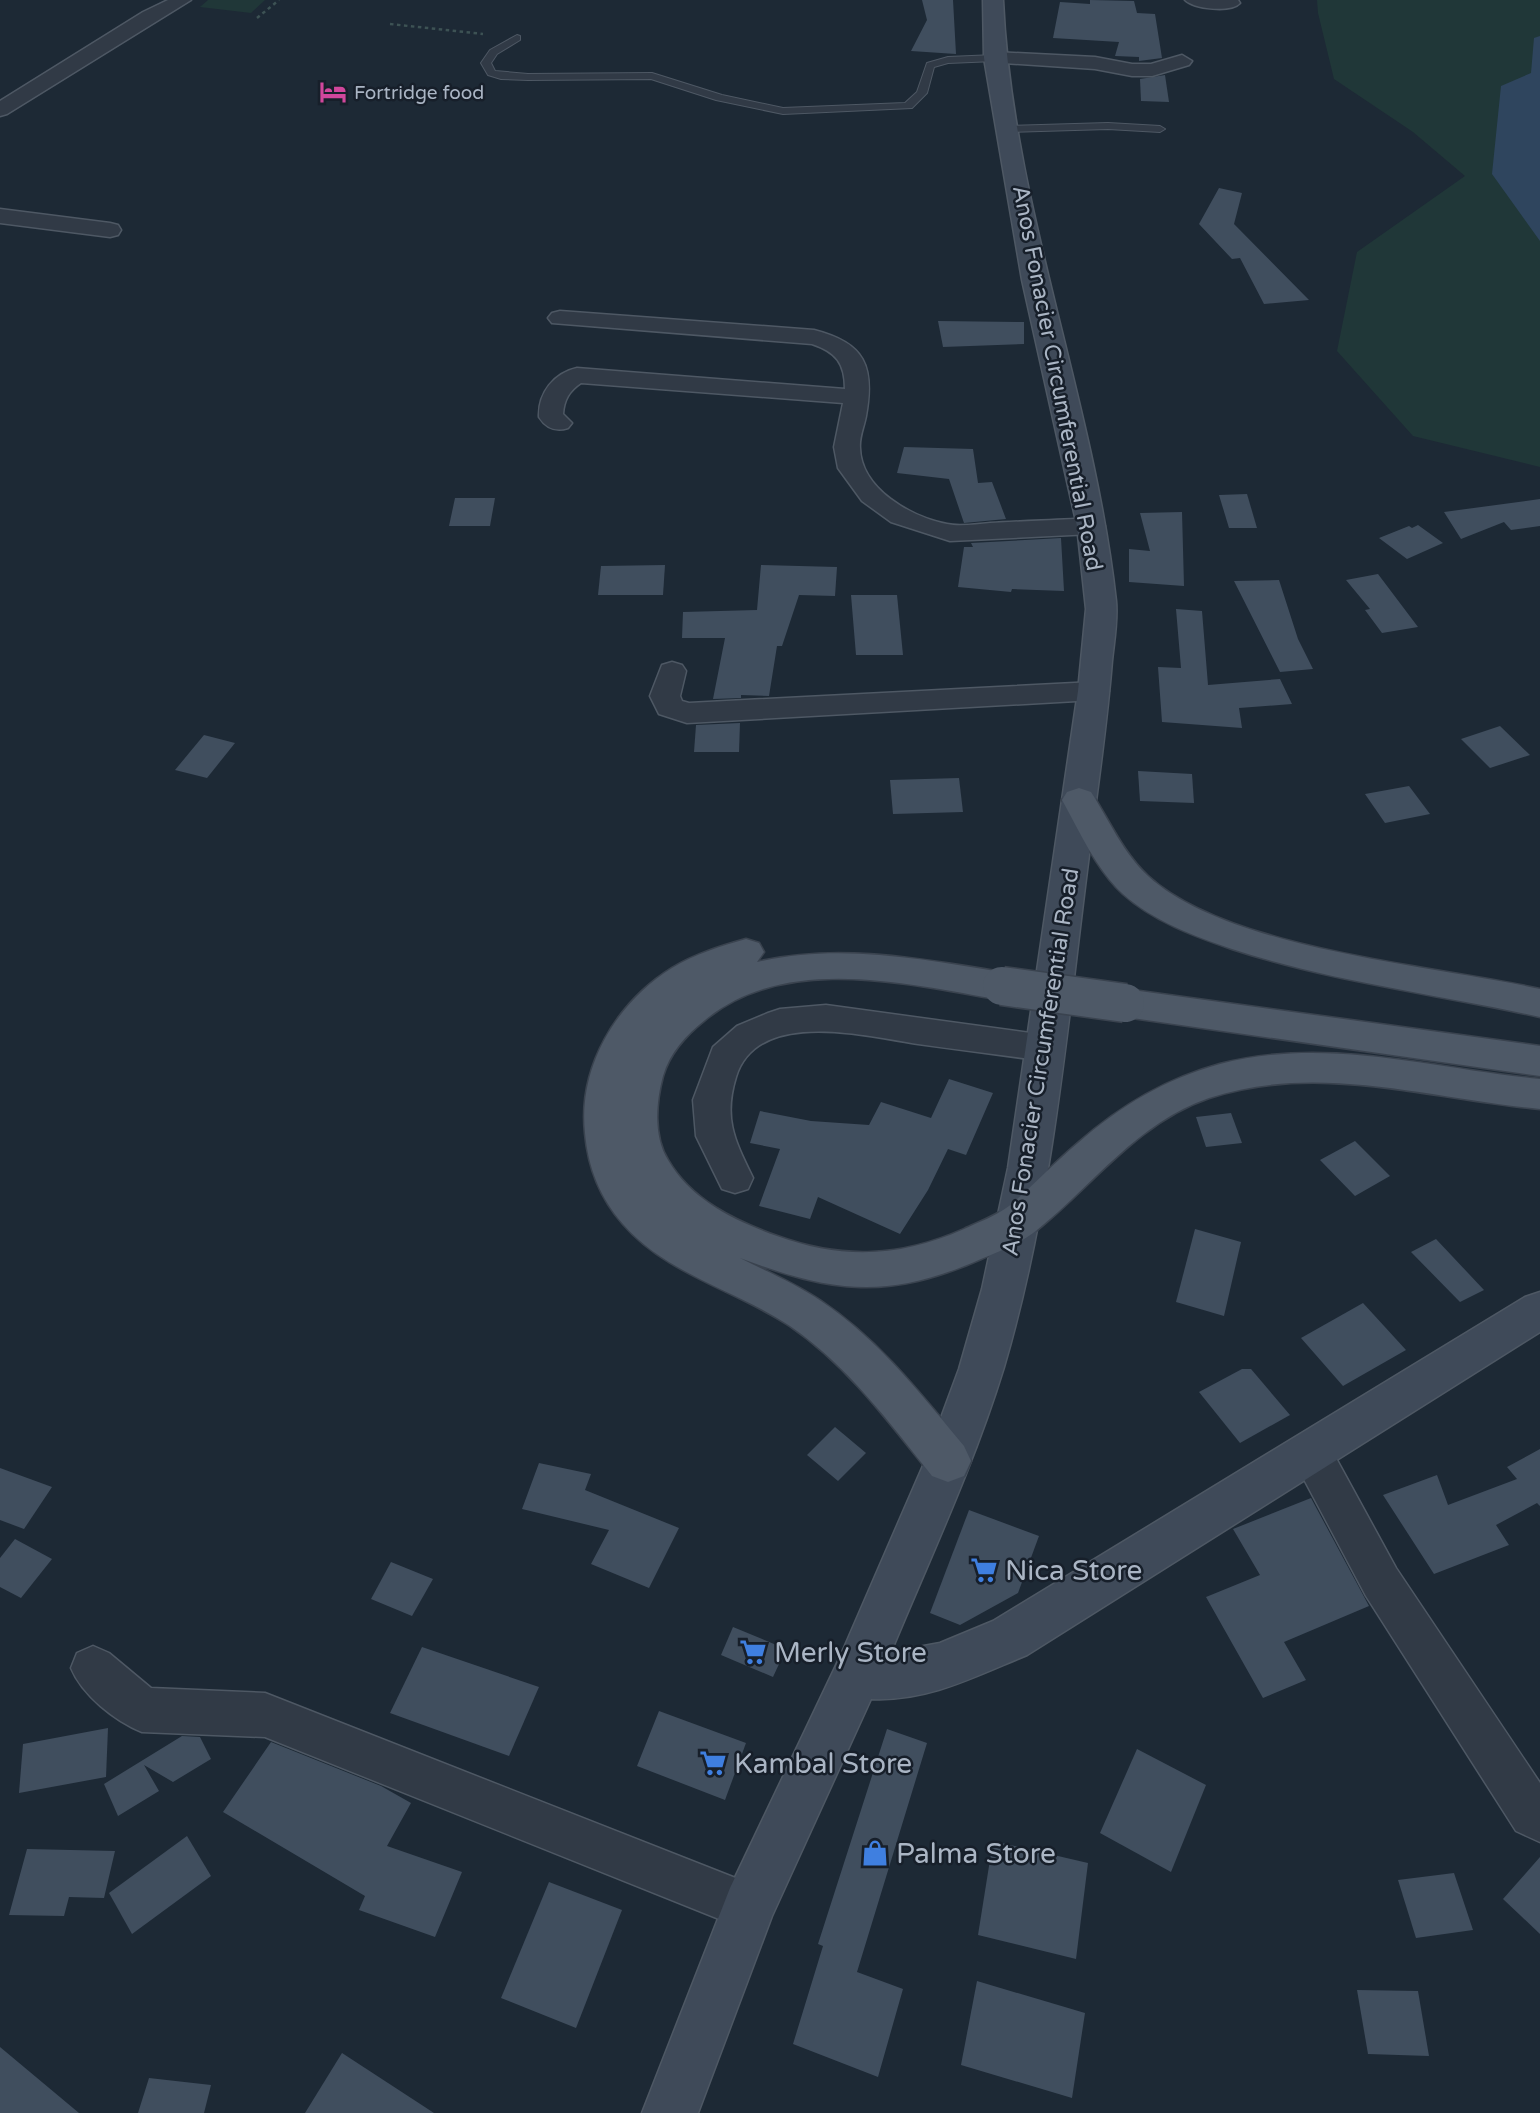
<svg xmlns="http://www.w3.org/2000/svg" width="1540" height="2113" font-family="'Varela Round',sans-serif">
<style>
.green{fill:#203738}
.water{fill:#2f455e}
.building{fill:#404e5e}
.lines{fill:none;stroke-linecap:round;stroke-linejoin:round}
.lane-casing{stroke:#4e5864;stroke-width:2}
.street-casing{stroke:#4e5864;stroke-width:3}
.secondary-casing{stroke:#4e5864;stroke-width:3}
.primary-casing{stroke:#3a434f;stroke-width:3}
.path{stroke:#3d5254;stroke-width:2.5;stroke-dasharray:3.5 3.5;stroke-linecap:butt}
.lane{fill:#313a46;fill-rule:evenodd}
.street{fill:#313a46;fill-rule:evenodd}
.secondary{fill:#3f4a59;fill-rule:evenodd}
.primary{fill:#4e5967;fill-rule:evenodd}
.primary-bridge-casing{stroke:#3a434f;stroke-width:41;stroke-linecap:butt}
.primary-bridge{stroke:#4e5967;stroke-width:38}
.labels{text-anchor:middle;stroke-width:5;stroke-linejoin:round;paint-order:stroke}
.far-poi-label{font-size:19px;fill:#aab5c4;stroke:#171f2a;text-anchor:start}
.street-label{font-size:23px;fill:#aab5c4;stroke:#171f2a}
.near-poi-label{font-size:28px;fill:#aab5c4;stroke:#171f2a;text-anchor:start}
</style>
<rect width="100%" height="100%" fill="#1d2935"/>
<!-- green -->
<g class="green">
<path d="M208,0H265L251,13L200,7Z"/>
<path d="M1317,0H1540V467L1413,436L1337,351L1357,252L1465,176L1413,132L1334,79L1318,13Z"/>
</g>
<!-- water -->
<path class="water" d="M1540,36V241L1492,174L1501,86L1531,73L1534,38Z"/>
<!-- building -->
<g class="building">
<path d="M922,0H953L956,54L911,51L927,20Z"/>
<path d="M1090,0L1134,1L1137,13L1155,14L1162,58L1139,61V57L1115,56L1119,42L1053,38L1060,2L1090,4Z"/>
<path d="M1165,75L1169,102L1141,101L1140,79Z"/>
<path d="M1219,188L1242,193L1234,224L1309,300L1264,304L1240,258L1232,259L1199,224Z"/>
<path d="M938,321L1024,322V344L943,347Z"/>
<path d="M904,447L973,449L978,483L992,482L1006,519L964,523L949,479L897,473Z"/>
<path d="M1247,494L1257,528H1229L1219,495Z"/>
<path d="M455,498H495L490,526H449Z"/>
<path d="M1540,499V526L1511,530L1504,522L1461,539L1444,512Z"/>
<path d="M1182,512L1184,586L1129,582V549L1150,551L1140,513Z"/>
<path d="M1418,525L1443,543L1407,559L1379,538L1409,526L1412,528Z"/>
<path d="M1061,538L1064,591L1012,589L1011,592L958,587L964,547H973L971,543Z"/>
<path d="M665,565L663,595H598L601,566Z"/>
<path d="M761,565L837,567L835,596L799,595L782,646H777L769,696L741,695V698L713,699L725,638H682L683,612L757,610Z"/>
<path d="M1378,574L1418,627L1382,633L1365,610L1370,609L1346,580Z"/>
<path d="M1279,580L1298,639L1313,669L1280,672L1234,581Z"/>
<path d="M851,595H897L903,655H856Z"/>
<path d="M1176,609L1202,611L1208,685L1280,679L1292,704L1239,708L1242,728L1162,722L1158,667L1181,668Z"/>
<path d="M740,723L739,752H694L696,725Z"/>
<path d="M1500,726L1530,755L1490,768L1461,739Z"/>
<path d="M204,735L235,743L207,778L175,770Z"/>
<path d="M1138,771L1192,774L1194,803L1140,801Z"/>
<path d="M959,778L963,812L893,814L890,780Z"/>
<path d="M1409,786L1430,814L1385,823L1365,794Z"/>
<path d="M949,1079L993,1093L966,1155L948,1149L928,1190L900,1234L818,1197L810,1219L759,1206L780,1149L750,1143L760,1111L811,1121L869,1125L881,1102L931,1118Z"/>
<path d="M1231,1113L1242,1143L1206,1147L1196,1117Z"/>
<path d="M1355,1141L1390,1176L1355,1196L1320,1160Z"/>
<path d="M1195,1229L1241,1242L1224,1316L1176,1302Z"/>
<path d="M1436,1239L1484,1290L1460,1302L1411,1252Z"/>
<path d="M1363,1303L1406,1350L1343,1386L1301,1338Z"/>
<path d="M1242,1369H1251L1290,1415L1240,1443L1199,1392Z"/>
<path d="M835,1427L866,1453L838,1481L807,1455Z"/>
<path d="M1540,1449V1506L1537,1503L1496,1525L1509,1545L1434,1574L1383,1495L1437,1475L1448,1505L1517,1479L1507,1467Z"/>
<path d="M539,1463L591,1474L585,1490L679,1528L649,1588L591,1564L609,1530L522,1509Z"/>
<path d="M0,1468L52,1487L24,1529L0,1520Z"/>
<path d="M1311,1498L1369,1606L1284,1642L1306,1680L1263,1698L1206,1597L1260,1575L1233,1529Z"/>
<path d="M969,1510L1039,1536L1018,1593L960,1625L930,1613Z"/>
<path d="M15,1539L52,1559L21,1598L0,1587V1558Z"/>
<path d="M391,1562L433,1579L412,1616L371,1599Z"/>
<path d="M733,1627L786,1649L773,1677L721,1655Z"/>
<path d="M422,1647L539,1687L509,1756L390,1713Z"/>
<path d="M659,1711L746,1743L725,1800L637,1766Z"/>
<path d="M108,1728L106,1777L19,1793L23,1744Z"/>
<path d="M887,1729L927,1743L857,1972L903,1989L878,2077L793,2044L823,1946L818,1944Z"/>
<path d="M182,1736L200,1737L211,1759L173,1782L144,1765L159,1791L118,1816L104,1784Z"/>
<path d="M271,1742L381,1786L411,1803L387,1846L462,1872L435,1937L359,1910L365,1896L223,1812Z"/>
<path d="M1137,1749L1206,1785L1171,1872L1100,1833Z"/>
<path d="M187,1836L211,1876L132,1934L109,1893Z"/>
<path d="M993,1841L1088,1863L1076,1959L978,1935Z"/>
<path d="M27,1849L115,1851L104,1898L69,1897L64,1916L9,1915Z"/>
<path d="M1540,1857V1934L1503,1899Z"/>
<path d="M1454,1873L1473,1930L1416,1938L1398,1880Z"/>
<path d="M549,1882L622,1910L576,2028L501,1998Z"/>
<path d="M977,1981L1085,2013L1072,2098L961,2065Z"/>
<path d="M1357,1990L1418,1991L1429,2056L1368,2054Z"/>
<path d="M0,2047L79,2113H0Z"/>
<path d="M342,2053L434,2113H305Z"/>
<path d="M149,2078L211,2085L204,2113H138Z"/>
</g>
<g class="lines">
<!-- lane casing -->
<g class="lane-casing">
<g id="lane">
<path d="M517,35L520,36V40L497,54L491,63L495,71L528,74L652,73L722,95L783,108L905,103L917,92L927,63L948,57L995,55L1000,58L995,61L948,63L934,67L927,93L912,108L783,114L716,100L651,79L528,80L501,79L488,75L481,63L490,50Z"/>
<path d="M1108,123L1160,126L1165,129L1160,132L1108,129L1009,132L1004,129L1009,126Z"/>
</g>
</g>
<!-- street casing -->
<g class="street-casing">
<g id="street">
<path d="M168,0H191L7,114L0,116V101L143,12Z"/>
<path d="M1185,0H1238L1240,3C1231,13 1194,9 1185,0Z"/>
<path d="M995,52L1095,57L1132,64H1151L1182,55L1192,61L1189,65L1152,76H1132L1095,69L988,62L985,58L988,54Z"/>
<path d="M0,209L110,223L118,225L121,230L118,235L110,237L0,223Z"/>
<path d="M560,311L814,330C865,343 875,366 866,416C864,427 859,437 860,448C861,489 911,517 947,524C960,527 976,524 990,523C1024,521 1058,520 1092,518L1101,520L1105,526L1101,532L1092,534L950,541L891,522L862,501L838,468L834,447L843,403L581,383C569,391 564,400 563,414L572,423L568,428C555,432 546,428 539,417C538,393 554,373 577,368L845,389C845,363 836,352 812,344L552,323L548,318L552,313Z"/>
<path d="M672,662L682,665L686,671L680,696L682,701L689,703L1094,682L1104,684L1109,691L1104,698L1094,700L687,723L659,714L650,696L662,665Z"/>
<path d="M826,1005L1045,1035L1057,1039L1062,1048L1057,1057L1045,1061C1003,1055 960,1050 918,1044C865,1036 757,1008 736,1077C723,1119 735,1141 753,1178L748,1189L735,1193L722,1189L696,1136L693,1100L713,1047L737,1026L768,1013L780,1009Z"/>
<path d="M1310,1432L1325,1438L1396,1568L1540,1783V1842L1516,1831L1366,1596L1289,1451L1295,1438Z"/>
<path d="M93,1646L109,1653L151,1688L265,1693L766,1890L773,1907L766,1924L749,1931L265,1737L142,1732C115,1721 82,1695 71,1668L77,1653Z"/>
</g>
</g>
<!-- secondary casing -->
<g class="secondary-casing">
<path id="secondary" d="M983,0H1003C1012,205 1094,400 1116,601C1118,621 1114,641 1112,661C1107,726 1097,791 1089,855C1067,1026 1053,1201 1004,1367C974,1465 930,1558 891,1652L940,1643L993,1621L1525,1297L1540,1292V1332L1027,1655C976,1676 927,1702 871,1699L772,1916L698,2113H642L730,1888L840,1657L925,1461L959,1369L982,1289L1008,1168L1078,691L1086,609L1077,526L1022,280L984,58Z"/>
</g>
<!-- primary casing -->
<g class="primary-casing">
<g id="primary">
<path d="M1079,788L1091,792C1109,820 1123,853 1148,876C1229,950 1432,965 1540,989V1017C1437,994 1332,982 1232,949C1194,936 1153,921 1123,894C1096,869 1080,832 1062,800L1067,792Z"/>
<path d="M746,939L759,943L764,952L757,962C839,943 921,959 1002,972L1015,976L1021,986L1015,996L1002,1000C907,984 786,953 705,1020C686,1035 670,1052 663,1076C656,1102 653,1136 668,1160C691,1200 735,1221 777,1236C843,1260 901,1257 964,1229C979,1222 996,1216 1009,1206C1033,1186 1054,1163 1078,1143C1120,1106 1165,1079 1220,1064C1327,1036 1434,1069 1540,1079V1109C1430,1099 1318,1062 1209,1098C1138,1122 1093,1185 1037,1230C1021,1243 1000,1251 981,1259C888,1300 833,1293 740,1258C768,1272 796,1284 821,1301C878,1339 921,1394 964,1446L971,1461L964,1476L948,1482L932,1476C889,1422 847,1365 790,1326C736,1290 666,1274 623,1224C600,1198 588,1167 585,1133C578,1067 616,1003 672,968C695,954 721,946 746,939Z"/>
<path d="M1125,989L1540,1046V1076L1125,1017L1112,1013L1106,1003L1112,993Z"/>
</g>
</g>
<!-- path -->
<g class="path">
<path d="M257,18L279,0"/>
<path d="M390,24L483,34"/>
</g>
<!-- lane -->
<use href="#lane" class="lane"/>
<!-- street -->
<use href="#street" class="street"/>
<!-- secondary -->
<use href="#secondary" class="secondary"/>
<!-- primary -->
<use href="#primary" class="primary"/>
<!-- primary-bridge casing -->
<g class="primary-bridge-casing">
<path id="primary-bridge" d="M1002,986L1125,1003"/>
</g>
<!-- primary-bridge -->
<use href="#primary-bridge" class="primary-bridge"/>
</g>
<!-- icons -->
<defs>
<g id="hotel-bare" transform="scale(2.1)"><path d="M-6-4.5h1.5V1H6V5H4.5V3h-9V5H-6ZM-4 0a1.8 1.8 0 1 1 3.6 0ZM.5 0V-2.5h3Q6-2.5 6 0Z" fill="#d1479c" stroke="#171f2a" stroke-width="2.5" paint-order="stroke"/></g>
<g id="supermarket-bare" transform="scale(2.1)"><path d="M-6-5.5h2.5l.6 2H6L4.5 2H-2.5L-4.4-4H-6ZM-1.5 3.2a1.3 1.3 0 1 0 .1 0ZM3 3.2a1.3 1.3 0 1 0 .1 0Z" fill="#3f7fe0" stroke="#171f2a" stroke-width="2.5" paint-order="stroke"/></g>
<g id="shop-bare" transform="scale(2.1)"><path d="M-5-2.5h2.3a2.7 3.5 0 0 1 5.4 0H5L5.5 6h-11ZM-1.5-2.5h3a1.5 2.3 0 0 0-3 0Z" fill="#3f7fe0" stroke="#171f2a" stroke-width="2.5" paint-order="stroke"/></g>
</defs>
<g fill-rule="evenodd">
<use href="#hotel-bare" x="333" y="92"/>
<use href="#supermarket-bare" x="984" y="1570"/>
<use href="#supermarket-bare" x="753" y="1652"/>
<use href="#supermarket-bare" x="713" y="1763"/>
<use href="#shop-bare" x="875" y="1853"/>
</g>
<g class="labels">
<!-- far-poi labels -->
<g class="far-poi-label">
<text x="354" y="99">Fortridge food</text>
</g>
<!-- street labels -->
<g class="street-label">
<text transform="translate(1058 378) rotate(79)" y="8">Anos Fonacier Circumferential Road</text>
<text transform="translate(1040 1062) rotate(-81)" y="8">Anos Fonacier Circumferential Road</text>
</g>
<!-- near-poi labels -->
<g class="near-poi-label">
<text x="1005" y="1580">Nica Store</text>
<text x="774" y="1662">Merly Store</text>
<text x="734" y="1773">Kambal Store</text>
<text x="896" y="1863">Palma Store</text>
</g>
</g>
</svg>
